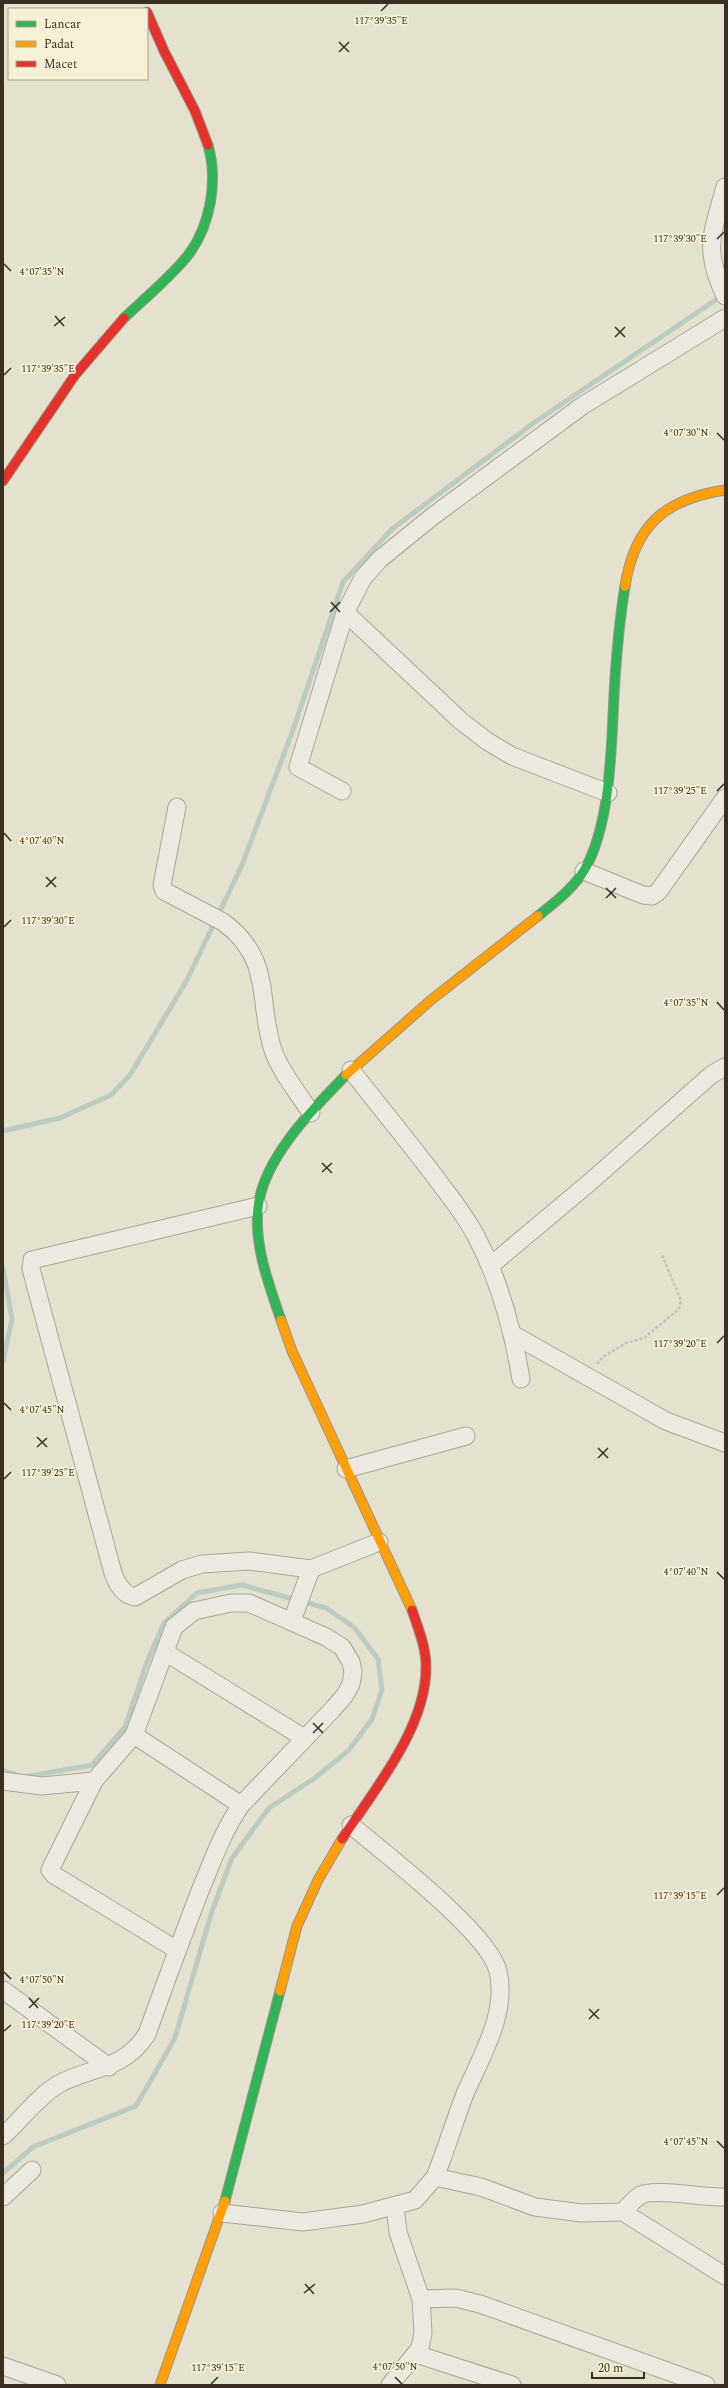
<svg xmlns="http://www.w3.org/2000/svg" width="728" height="2388" font-family="Spectral,serif">
<style>
.lines{fill:none;stroke-linecap:round;stroke-linejoin:round}
.stream{stroke:#bacbc2;stroke-width:5}
.street-casing{stroke:#aaa597;stroke-width:19}
.fast-casing{stroke:#999588;stroke-width:11}
.slow-casing{stroke:#999588;stroke-width:11}
.jam-casing{stroke:#999588;stroke-width:11}
.path{stroke:#c5c2b7;stroke-width:2.5;stroke-dasharray:3 2;stroke-linecap:butt}
.street{stroke:#eceae0;stroke-width:17}
.fast{stroke:#30b455;stroke-width:9}
.slow{stroke:#ff9f0a;stroke-width:9}
.jam{stroke:#e5322d;stroke-width:9}
.ticks{fill:none;stroke:#392f20;stroke-width:1.5}
.ticks-label{font-size:10px;text-anchor:middle;fill:#392f20;stroke:#f5f0d6;stroke-width:3.5;stroke-linejoin:round;paint-order:stroke}
</style>
<rect width="100%" height="100%" fill="#e4e1cf"/>
<g class="lines">
<!-- stream -->
<g class="stream">
<path d="M3,1131L60,1118L111,1095L130,1075L187,980L242,865L293,730L343,582L392,529L535,422L723,295"/>
<path d="M3,1268L12,1319L3,1361"/>
<path d="M3,1771L24,1777L92,1765L125,1727L147,1662L164,1623L197,1593L242,1585L326,1608L354,1627L378,1659L382,1690L372,1719L349,1750L315,1778L269,1808L232,1858L211,1914L175,2038L136,2106L33,2147L3,2173"/>
</g>
<!-- street casing -->
<g class="street-casing">
<g id="street">
<path d="M725,187C712,234 703,249 725,296"/>
<path d="M347,614L461,721L487,741L512,756L608,793"/>
<path d="M342,791L298,767L345,613L363,578L380,559L433,516L582,406L725,318"/>
<path d="M177,807L162,885L164,891L223,922C275,960 256,1003 274,1053C282,1074 299,1094 311,1113"/>
<path d="M584,871L643,895L652,896L658,892L725,798"/>
<path d="M351,1070C379,1106 408,1141 436,1178C450,1197 466,1216 477,1238C500,1282 513,1331 521,1379"/>
<path d="M258,1206L32,1260L31,1269L113,1573C117,1584 123,1595 135,1597L182,1570L202,1564L249,1561L311,1569L379,1542"/>
<path d="M490,1266L589,1183L711,1075L725,1067"/>
<path d="M514,1335L666,1421L725,1443"/>
<path d="M346,1469L466,1436"/>
<path d="M292,1621L311,1569"/>
<path d="M165,1652L304,1738"/>
<path d="M134,1735L241,1805"/>
<path d="M3,1781L42,1786L94,1781"/>
<path d="M351,1825C384,1853 489,1933 498,1971C508,2014 481,2056 465,2094C454,2122 446,2150 435,2177"/>
<path d="M3,1990L109,2067"/>
<path d="M3,2136C20,2121 39,2095 59,2084C92,2066 123,2071 147,2034C164,1986 182,1938 200,1891C212,1862 223,1831 241,1805L333,1709L345,1695L351,1684L353,1672L351,1662L342,1647L326,1637L249,1603H231L194,1611L174,1627L134,1735L94,1781L50,1870L54,1875L177,1950"/>
<path d="M3,2197L32,2170"/>
<path d="M623,2212L725,2276"/>
<path d="M222,2213L303,2222L363,2214L415,2200L435,2177L481,2187L535,2207L582,2213L623,2212C628,2206 634,2199 641,2195C654,2188 706,2198 725,2197"/>
<path d="M421,2299L456,2298L480,2304L706,2385"/>
<path d="M416,2354L512,2385"/>
<path d="M3,2366L57,2385"/>
<path d="M390,2385L420,2348L423,2333L421,2299L398,2232L395,2206"/>
</g>
</g>
<!-- fast casing -->
<g class="fast-casing">
<g id="fast">
<path d="M124,318C144,299 173,275 189,254C211,224 218,180 208,145"/>
<path d="M538,916C554,903 574,888 585,869C613,819 611,736 615,679C617,648 620,617 625,586"/>
<path d="M281,1320C269,1285 254,1246 258,1208C263,1158 313,1109 346,1075"/>
<path d="M225,2201L280,1991"/>
</g>
</g>
<!-- slow casing -->
<g class="slow-casing">
<g id="slow">
<path d="M625,586C635,524 666,499 725,490"/>
<path d="M346,1075L431,1000L538,916"/>
<path d="M281,1320L292,1351L412,1610"/>
<path d="M280,1991L297,1926L318,1880L342,1839"/>
<path d="M160,2385L225,2201"/>
</g>
</g>
<!-- jam casing -->
<g class="jam-casing">
<g id="jam">
<path d="M147,12L164,51L195,111L208,145"/>
<path d="M3,481L75,375L124,318"/>
<path d="M342,1839C374,1790 427,1727 426,1666C426,1647 418,1628 412,1610"/>
</g>
</g>
<!-- path -->
<path class="path" d="M597,1364L603,1357L626,1343L644,1338L679,1309L681,1300L661,1253"/>
<!-- street -->
<use href="#street" class="street"/>
<!-- fast -->
<use href="#fast" class="fast"/>
<!-- slow -->
<use href="#slow" class="slow"/>
<!-- jam -->
<use href="#jam" class="jam"/>
</g>
<!-- ticks -->
<path class="ticks" d="M381,11L388,4M339,42L349,52M339,52L349,42M717,239L724,232M4,264L11,271M55,316L64,326M54,326L65,317M615,327L625,337M615,337L625,327M4,375L11,368M717,433L724,440M331,602L340,612M330,612L340,602M717,791L724,784M4,833L11,841M46,877L56,887M46,887L56,877M606,888L616,898M606,898L616,888M4,927L11,920M717,1002L724,1010M322,1163L332,1173M322,1172L332,1163M717,1343L724,1336M4,1403L11,1410M37,1437L47,1447M37,1447L47,1438M598,1448L608,1458M598,1458L608,1448M4,1479L11,1472M717,1572L724,1579M313,1723L323,1733M313,1733L323,1723M717,1895L724,1888M4,1972L11,1979M29,1998L38,2008M29,2008L39,1998M589,2009L599,2019M589,2019L599,2009M4,2031L11,2025M717,2141L724,2148M305,2284L314,2294M304,2293L315,2284M395,2377L402,2384M211,2384L218,2377"/>
<g class="ticks-label">
<text x="381" y="24">117°39'35"E</text>
<text x="680" y="242">117°39'30"E</text>
<text x="42" y="275">4°07'35"N</text>
<text x="48" y="372">117°39'35"E</text>
<text x="686" y="436">4°07'30"N</text>
<text x="680" y="794">117°39'25"E</text>
<text x="42" y="844">4°07'40"N</text>
<text x="48" y="924">117°39'30"E</text>
<text x="686" y="1006">4°07'35"N</text>
<text x="680" y="1347">117°39'20"E</text>
<text x="42" y="1413">4°07'45"N</text>
<text x="48" y="1476">117°39'25"E</text>
<text x="686" y="1575">4°07'40"N</text>
<text x="680" y="1899">117°39'15"E</text>
<text x="42" y="1983">4°07'50"N</text>
<text x="48" y="2028">117°39'20"E</text>
<text x="686" y="2145">4°07'45"N</text>
<text x="395" y="2370">4°07'50"N</text>
<text x="218" y="2371">117°39'15"E</text>
</g>
<!-- border -->
<rect width="728" height="2388" fill="none" stroke="#392f20" stroke-width="8"/>
<!-- legend -->
<rect x="8" y="8" width="140" height="72" fill="#f5f0d6" stroke="#aaa38d"/>
<rect x="16" y="21" width="20" height="6" fill="#30b455" stroke="#aaa38d"/>
<text x="44" y="28" font-size="12" fill="#392f20">Lancar</text>
<rect x="16" y="41" width="20" height="6" fill="#ff9f0a" stroke="#aaa38d"/>
<text x="44" y="48" font-size="12" fill="#392f20">Padat</text>
<rect x="16" y="61" width="20" height="6" fill="#e5322d" stroke="#aaa38d"/>
<text x="44" y="68" font-size="12" fill="#392f20">Macet</text>
<!-- scale -->
<path d="M592 2372v6h52v-6" fill="none" stroke="#392f20" stroke-width="2"/>
<text x="598" y="2372" font-size="12" fill="#392f20" stroke="#f5f0d6" stroke-width="3" paint-order="stroke">20 m</text>
</svg>
